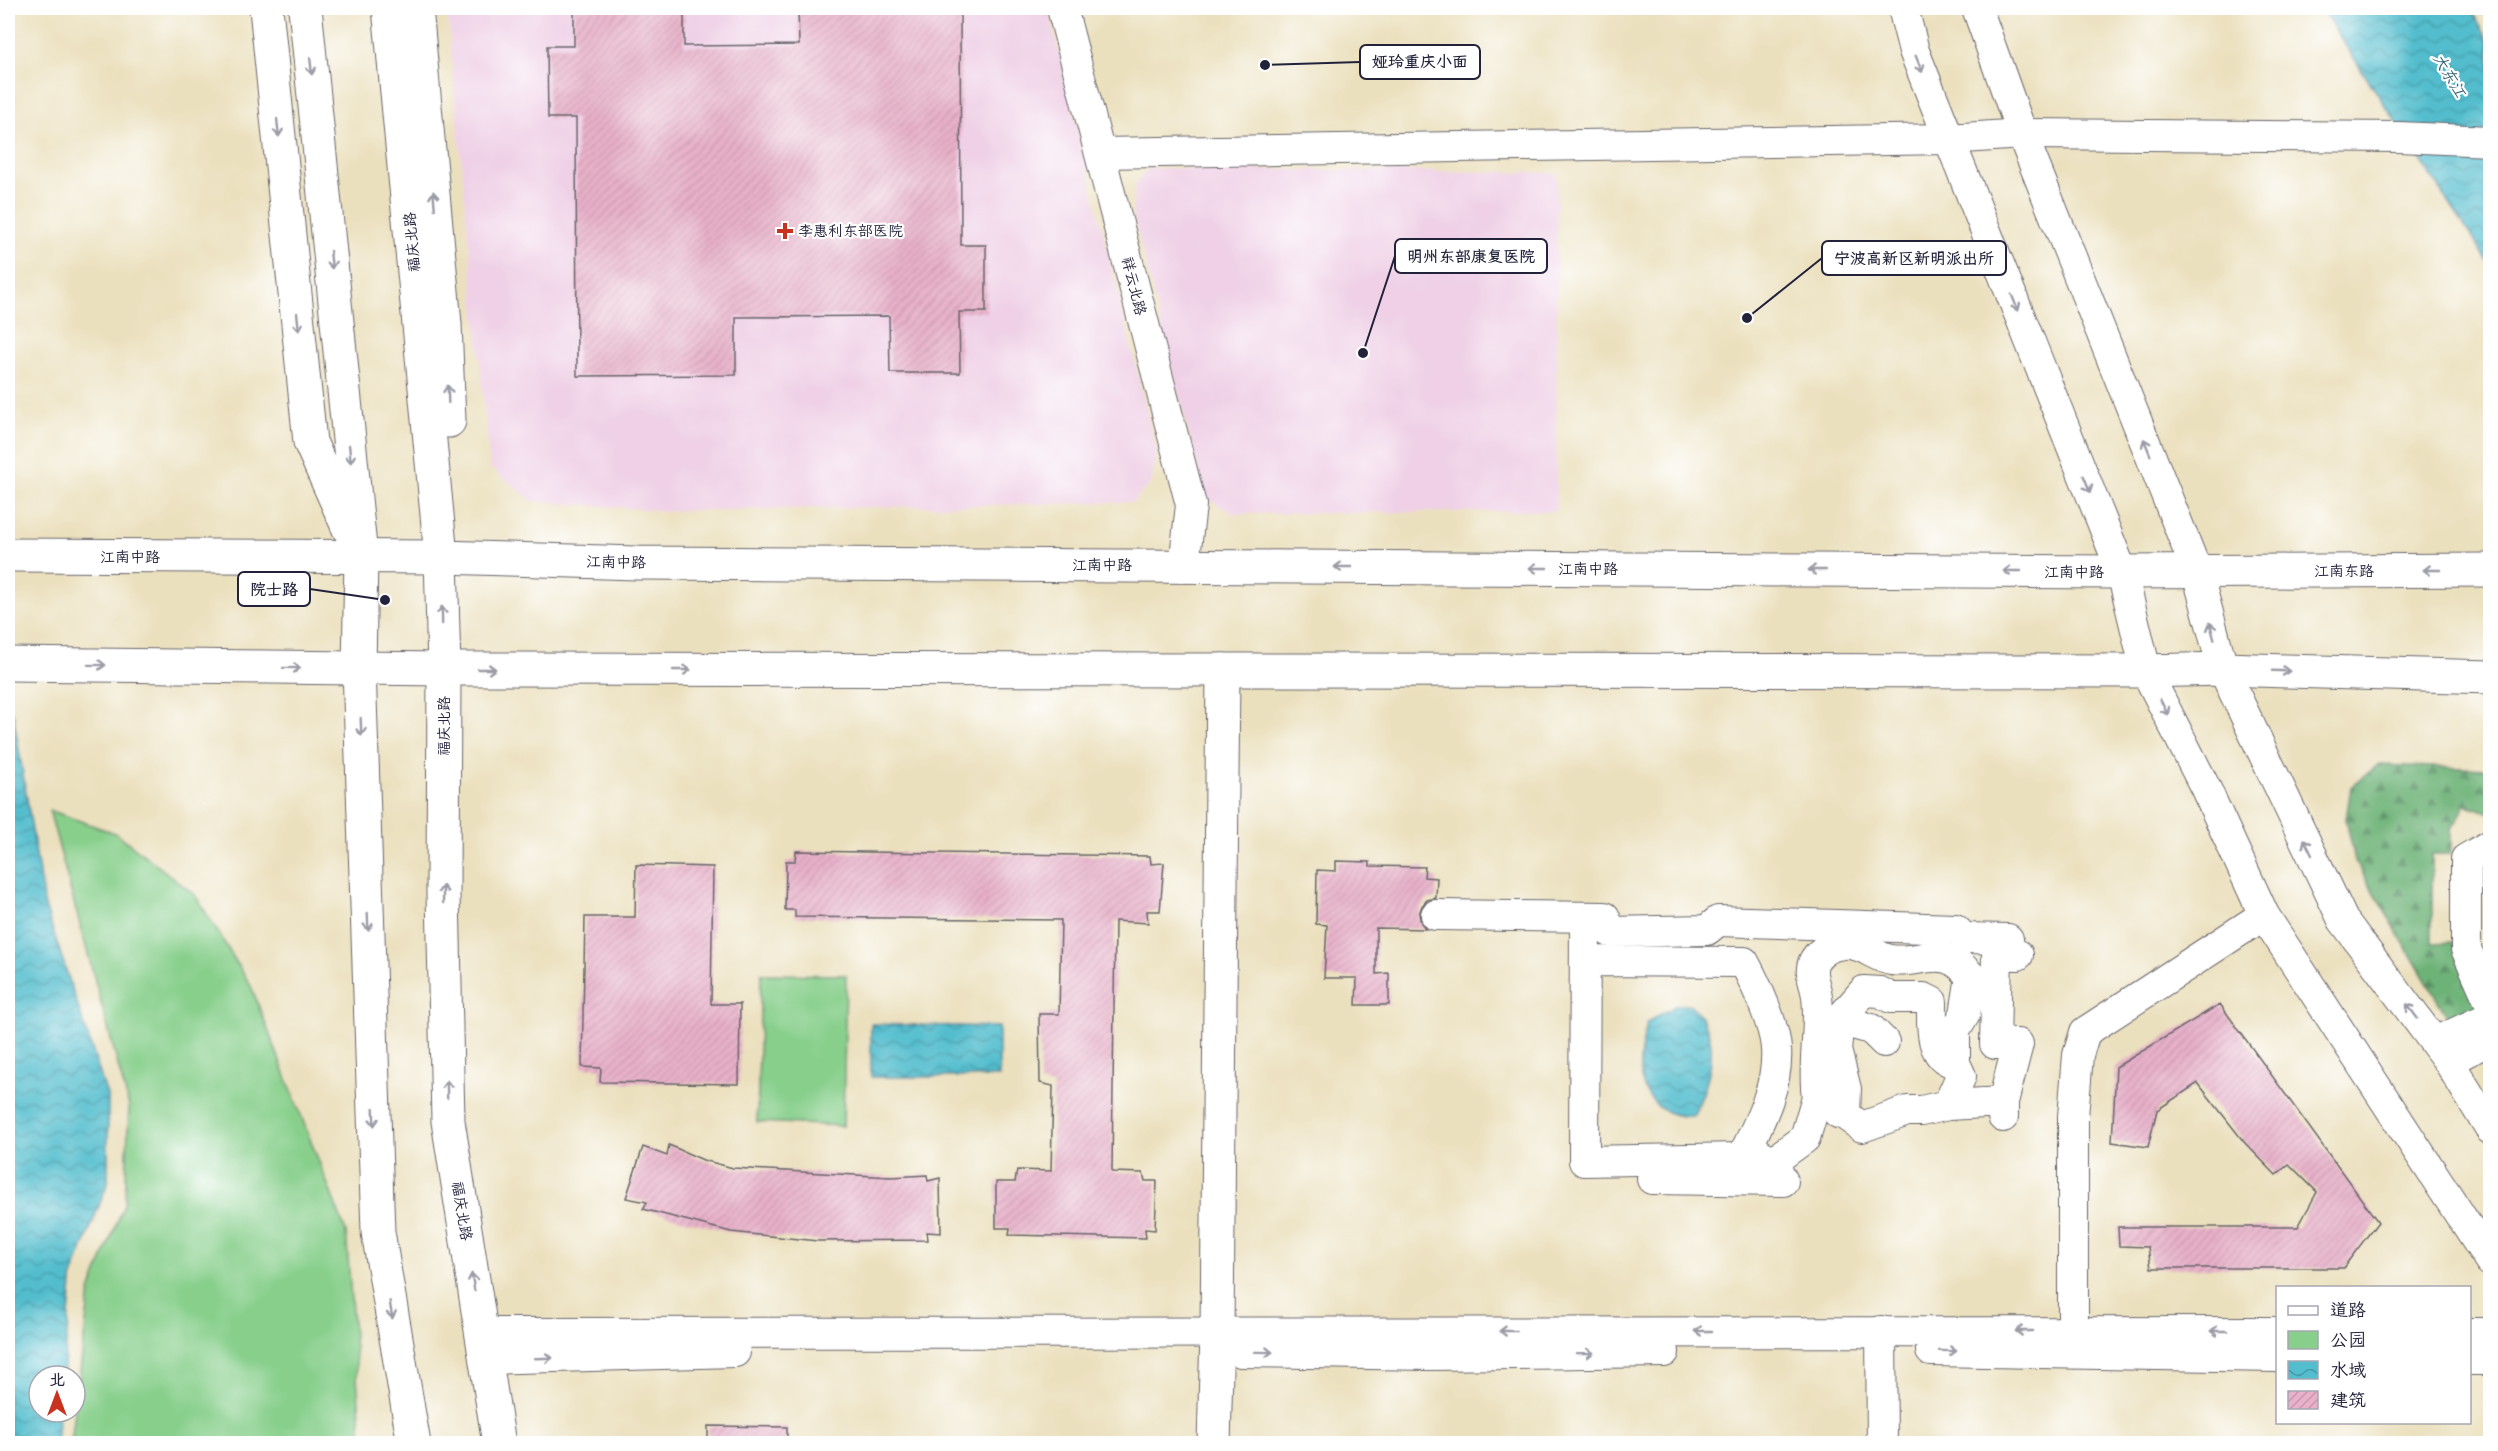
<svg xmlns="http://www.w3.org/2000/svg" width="2498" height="1451" font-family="'Playpen Sans','LXGW WenKai TC',sans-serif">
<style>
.built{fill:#efd0e6}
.green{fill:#87cf8b;stroke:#547863;stroke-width:1.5}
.forest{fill:url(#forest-firs);stroke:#486a59;stroke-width:1.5}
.water{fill:url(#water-waves);stroke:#3a7084;stroke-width:1.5}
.building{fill:url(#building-hatch)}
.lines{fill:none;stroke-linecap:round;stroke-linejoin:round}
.minor-casing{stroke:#686469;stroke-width:32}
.major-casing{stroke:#686469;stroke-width:35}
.minor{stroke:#fff;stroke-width:30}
.major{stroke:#fff;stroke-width:33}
.oneway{stroke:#9c9ca7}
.poi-dot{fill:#c8321e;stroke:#fff;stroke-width:2}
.labels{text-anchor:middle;stroke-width:4.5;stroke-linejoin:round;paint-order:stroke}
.poi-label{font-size:15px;fill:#22223b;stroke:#fff;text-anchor:start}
.street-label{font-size:15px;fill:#22223b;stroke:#fff}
.water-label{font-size:16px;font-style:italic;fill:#356075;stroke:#fff}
.leader{fill:none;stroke:#22223b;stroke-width:2}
.callout-dot{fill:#22223b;stroke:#fff;stroke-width:2}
.callout{fill:#fff;stroke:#22223b;stroke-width:2}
.callout-label{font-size:16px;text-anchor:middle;font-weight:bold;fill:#22223b}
</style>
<defs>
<pattern id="forest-firs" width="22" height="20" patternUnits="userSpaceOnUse" patternTransform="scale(1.5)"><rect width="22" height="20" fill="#6db277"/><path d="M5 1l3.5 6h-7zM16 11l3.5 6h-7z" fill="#599063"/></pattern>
<pattern id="water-waves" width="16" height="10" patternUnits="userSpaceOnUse" patternTransform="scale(1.5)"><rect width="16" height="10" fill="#52bdcd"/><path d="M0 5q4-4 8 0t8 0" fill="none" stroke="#4499a8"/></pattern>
<pattern id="building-hatch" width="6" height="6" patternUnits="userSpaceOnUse" patternTransform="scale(1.5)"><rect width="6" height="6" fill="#e8b1c9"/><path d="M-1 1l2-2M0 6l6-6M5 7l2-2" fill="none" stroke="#c798ae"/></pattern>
</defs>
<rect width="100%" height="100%" fill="#fff"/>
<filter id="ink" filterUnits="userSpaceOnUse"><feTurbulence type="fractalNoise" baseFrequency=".0167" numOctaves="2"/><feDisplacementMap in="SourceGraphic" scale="12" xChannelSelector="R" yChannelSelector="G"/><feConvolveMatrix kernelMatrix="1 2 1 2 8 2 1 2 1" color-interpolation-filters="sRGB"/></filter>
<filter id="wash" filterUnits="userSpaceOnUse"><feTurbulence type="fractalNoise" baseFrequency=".008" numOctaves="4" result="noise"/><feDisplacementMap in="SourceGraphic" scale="24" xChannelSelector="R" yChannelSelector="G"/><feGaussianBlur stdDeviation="1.35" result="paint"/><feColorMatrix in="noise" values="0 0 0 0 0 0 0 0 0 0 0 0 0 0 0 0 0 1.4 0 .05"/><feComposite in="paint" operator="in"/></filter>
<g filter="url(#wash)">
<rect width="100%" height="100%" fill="#ebe0be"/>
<!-- built -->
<g class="built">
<path d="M447,8H1048L1157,454L1151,483L1133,502L667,511L533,501L490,468Z"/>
<path d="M1149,168L1557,173L1556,511L1234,514L1205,497L1132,210L1136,183Z"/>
</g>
<!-- green -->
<g class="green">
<path d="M49,810L117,834L195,895L251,986L346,1232L362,1443H71L90,1291L125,1202L129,1106Z"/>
<path d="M761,974L846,975L843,1126L757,1122Z"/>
</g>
<!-- forest -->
<path class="forest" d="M2378,765L2490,769V813L2466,805L2451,830V854H2432V943L2452,942L2490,1003L2457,1033L2355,861L2346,819L2351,787Z"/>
<!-- water -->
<g class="water">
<path d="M2321,8H2470L2490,43V265Z"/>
<path d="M13,713L44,903L108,1098V1182L73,1274L63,1376H39V1412H59L56,1443H8V714Z"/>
<path d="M1677,1005H1691C1724,1036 1711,1080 1693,1116C1659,1118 1638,1094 1640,1059C1641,1047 1645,1034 1647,1022Z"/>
<path d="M871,1024L999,1027V1077H871Z"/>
</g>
<g id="blocks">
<!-- building -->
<g class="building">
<path d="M574,8H684V46L799,45L798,8H960L961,245H986V312H959L960,373H890L889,316L736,317V375L577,376L576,118H548L547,46H574Z"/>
<path d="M796,851L1150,856L1151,864L1164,863L1160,911H1147L1148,923L1115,921L1112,1172L1143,1173L1145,1181H1157L1155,1230L1145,1229L1146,1238L1009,1235L1010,1228H996V1182H1015L1017,1170L1051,1171L1053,1086L1040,1083L1039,1014H1059L1061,920L795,917V910H785L786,861H795Z"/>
<path d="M1336,861L1370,862V866L1425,867L1424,877L1437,878L1436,898L1427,900L1422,906L1419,914L1421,923L1426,929L1376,928V974L1389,973V1005H1356L1357,978H1324L1327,925L1316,924L1317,870L1336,871Z"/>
<path d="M636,865L713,867L711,1004H740L739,1084L600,1082L601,1068L582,1067L585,917H635Z"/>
<path d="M2220,1004L2378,1222L2343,1268H2151L2148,1247L2119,1246L2118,1227H2298L2317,1192L2289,1164L2276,1175L2244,1142L2198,1083L2157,1110L2148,1147L2112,1142L2116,1067Z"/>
<path d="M669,1145L703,1160L733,1168L891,1177L927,1175L928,1181L940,1178L941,1233L927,1232L928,1240L818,1241L731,1232L643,1209L647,1202L626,1198L643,1147L667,1156Z"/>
<path d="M708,1426L787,1427V1443H708Z"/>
</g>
</g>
</g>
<g filter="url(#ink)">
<use href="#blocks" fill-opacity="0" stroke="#686469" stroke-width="1.5"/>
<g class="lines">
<!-- minor casing -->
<g class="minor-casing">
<g id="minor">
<path d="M1062,8L1191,505L1184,566"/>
<path d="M1903,8L1914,51L2122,572L2146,671L2206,789L2264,915L2490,1261"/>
<path d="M1977,8L2022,134L2197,572L2223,669L2343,920L2449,1062L2490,1129"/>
<path d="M1100,153L1949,139L2022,134L2399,137L2490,141"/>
<path d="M2490,845L2466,859V949L2490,1003"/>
<path d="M1436,915L1605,917L1610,932L1707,930L1718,921L1955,929L1964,938L2008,939L2009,955"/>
<path d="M1585,961L1744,962C1755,982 1775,1026 1776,1049C1779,1086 1758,1125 1742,1158L1584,1161L1585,917"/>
<path d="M1839,1020L1871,1029L1884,1042"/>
<path d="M2435,1042L2490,1017"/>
<path d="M2449,1062L2490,1039"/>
<path d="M1954,1063C1929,1057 1932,1024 1932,1002L1924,998H1891L1880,992L1864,991L1839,1020L1836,1050L1846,1089L1845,1115L1862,1127L1907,1111H1921L1948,1105L2003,1102V1117"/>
<path d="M2003,1102L2018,1044H1995L1997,954L2018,955"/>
<path d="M1845,1111L1838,1113L1826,1097H1817C1812,1064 1821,1030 1817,997C1816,985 1808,973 1814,961C1820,950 1832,945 1844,944C1862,942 1874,957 1891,960C1912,964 1935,950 1954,961C1960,964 1966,971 1971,976L1965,1014L1955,1031V1063L1961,1076L1948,1105"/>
<path d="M1772,1162L1805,1138L1817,1097"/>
<path d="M1652,1179L1783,1181L1772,1162L1748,1146"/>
<path d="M1881,1331L1882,1444"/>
<path d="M2073,1331V1117L2078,1055L2085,1032L2264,915"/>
<path d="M481,1333L2278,1332"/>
<path d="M2470,1333H2490"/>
<path d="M1931,1351L2278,1357"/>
<path d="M1241,1352L1430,1355L1664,1352"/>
<path d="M486,1359L735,1352"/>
<path d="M2470,1360H2490"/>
</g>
</g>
<!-- major casing -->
<g class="major-casing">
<g id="major">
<path d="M266,8L310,442L349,529"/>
<path d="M305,8L361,557L359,668L378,1232L414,1444"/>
<path d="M389,8L441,557L444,669L443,893L448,1121L499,1444"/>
<path d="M416,8L445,324L449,421"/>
<path d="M8,555L441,557L636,563L2122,572L2490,570"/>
<path d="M8,664L444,669L2146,671L2223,669L2490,677"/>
<path d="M1214,1444L1217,1332L1223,670"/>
</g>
</g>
<!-- minor -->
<use href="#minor" class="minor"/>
<!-- major -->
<use href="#major" class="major"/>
</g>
<!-- one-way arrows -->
<defs><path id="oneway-shaft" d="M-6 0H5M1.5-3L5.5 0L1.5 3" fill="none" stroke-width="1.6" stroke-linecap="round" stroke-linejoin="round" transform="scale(1.5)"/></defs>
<g class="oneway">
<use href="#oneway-shaft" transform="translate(1919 64) rotate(68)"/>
<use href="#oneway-shaft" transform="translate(311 66) rotate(84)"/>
<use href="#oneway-shaft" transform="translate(278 128) rotate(84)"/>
<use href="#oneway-shaft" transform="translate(434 200) rotate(-95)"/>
<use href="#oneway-shaft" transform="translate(331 260) rotate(84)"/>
<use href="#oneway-shaft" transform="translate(2015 303) rotate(68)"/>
<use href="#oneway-shaft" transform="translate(298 322) rotate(84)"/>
<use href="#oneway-shaft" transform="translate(448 394) rotate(-92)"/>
<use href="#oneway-shaft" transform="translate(2147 447) rotate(-112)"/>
<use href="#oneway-shaft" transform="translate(350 454) rotate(84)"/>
<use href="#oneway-shaft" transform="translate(2087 484) rotate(68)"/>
<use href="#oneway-shaft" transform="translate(1343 567) rotate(-180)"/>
<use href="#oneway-shaft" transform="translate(1538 568) rotate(-180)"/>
<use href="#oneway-shaft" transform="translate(1817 570) rotate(-180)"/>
<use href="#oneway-shaft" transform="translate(2432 570) rotate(180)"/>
<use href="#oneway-shaft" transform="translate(2012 571) rotate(-180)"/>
<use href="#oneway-shaft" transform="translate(442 615) rotate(-91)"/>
<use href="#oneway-shaft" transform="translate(2212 631) rotate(-105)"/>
<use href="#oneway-shaft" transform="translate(97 665) rotate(1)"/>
<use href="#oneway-shaft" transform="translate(292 668) rotate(1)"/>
<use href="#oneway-shaft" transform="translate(487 669)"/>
<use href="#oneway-shaft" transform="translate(682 670)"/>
<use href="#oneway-shaft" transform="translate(2281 671) rotate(2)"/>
<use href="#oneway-shaft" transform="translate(2164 707) rotate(63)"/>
<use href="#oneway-shaft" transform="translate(361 727) rotate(88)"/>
<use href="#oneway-shaft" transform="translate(2308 847) rotate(-116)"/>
<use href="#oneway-shaft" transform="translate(443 894) rotate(-91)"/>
<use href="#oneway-shaft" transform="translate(368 922) rotate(88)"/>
<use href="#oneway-shaft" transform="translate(2412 1011) rotate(-127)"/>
<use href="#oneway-shaft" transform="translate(447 1089) rotate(-91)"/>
<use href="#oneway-shaft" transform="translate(374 1117) rotate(88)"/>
<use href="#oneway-shaft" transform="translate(473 1282) rotate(-99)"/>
<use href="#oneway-shaft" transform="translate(391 1310) rotate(81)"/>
<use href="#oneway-shaft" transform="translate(1508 1331) rotate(180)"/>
<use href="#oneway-shaft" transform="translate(1703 1331) rotate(180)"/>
<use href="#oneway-shaft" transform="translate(2024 1331) rotate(180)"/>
<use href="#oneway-shaft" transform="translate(2219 1331) rotate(-180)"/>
<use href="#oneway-shaft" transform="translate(1948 1351) rotate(1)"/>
<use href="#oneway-shaft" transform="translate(1264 1352) rotate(1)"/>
<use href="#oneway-shaft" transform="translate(1585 1353) rotate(-1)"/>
<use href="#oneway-shaft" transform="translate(544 1358) rotate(-2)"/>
</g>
</g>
<!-- markers -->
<path class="poi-dot" d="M782 222h6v6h6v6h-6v6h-6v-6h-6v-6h6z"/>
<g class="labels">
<!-- poi labels -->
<g class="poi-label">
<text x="798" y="236">李惠利东部医院</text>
</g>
<!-- street labels -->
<g class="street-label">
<text transform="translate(412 242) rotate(-95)" y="5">福庆北路</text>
<text transform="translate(1134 286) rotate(76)" y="5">祥云北路</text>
<text x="130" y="562">江南中路</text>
<text transform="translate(616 562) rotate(1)" y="5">江南中路</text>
<text x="1102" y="570">江南中路</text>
<text x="1588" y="574">江南中路</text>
<text x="2344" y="576">江南东路</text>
<text x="2074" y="577">江南中路</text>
<text transform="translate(444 726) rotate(-90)" y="5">福庆北路</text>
<text transform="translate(462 1211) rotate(81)" y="5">福庆北路</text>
</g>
<!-- water labels -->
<g class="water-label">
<text transform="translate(2450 75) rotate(59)" y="6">大东江</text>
</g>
</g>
<!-- callouts -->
<path class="leader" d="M1265 65L1360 62M1363 353L1395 256M1747 318L1822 258M385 600L310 589"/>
<g class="callout-dot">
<circle cx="1265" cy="65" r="6"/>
<circle cx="1363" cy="353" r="6"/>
<circle cx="1747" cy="318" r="6"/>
<circle cx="385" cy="600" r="6"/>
</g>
<g class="callout">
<rect x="1360" y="45" width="120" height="34" rx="6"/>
<rect x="1395" y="239" width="152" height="34" rx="6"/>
<rect x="1822" y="241" width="184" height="34" rx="6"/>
<rect x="238" y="572" width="72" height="34" rx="6"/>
</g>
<g class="callout-label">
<text x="1420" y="67">娅玲重庆小面</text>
<text x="1471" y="262">明州东部康复医院</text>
<text x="1914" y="264">宁波高新区新明派出所</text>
<text x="274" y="595">院士路</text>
</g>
<!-- margin -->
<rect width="2498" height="1451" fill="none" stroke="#fff" stroke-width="30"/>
<!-- legend -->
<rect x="2276" y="1286" width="195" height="138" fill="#ffffff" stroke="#a7a7b1" stroke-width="1.5"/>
<rect x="2288" y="1306" width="30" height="9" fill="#ffffff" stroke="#a7a7b1" stroke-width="1.5"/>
<text x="2330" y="1316" font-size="18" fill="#22223b">道路</text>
<rect x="2288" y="1331" width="30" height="18" fill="#87cf8b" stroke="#a7a7b1" stroke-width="1.5"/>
<text x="2330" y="1346" font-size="18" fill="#22223b">公园</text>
<rect x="2288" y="1361" width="30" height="18" fill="url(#water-waves)" stroke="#a7a7b1" stroke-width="1.5"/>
<text x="2330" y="1376" font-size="18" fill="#22223b">水域</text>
<rect x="2288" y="1391" width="30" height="18" fill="url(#building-hatch)" stroke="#a7a7b1" stroke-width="1.5"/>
<text x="2330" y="1406" font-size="18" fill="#22223b">建筑</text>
<!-- north arrow -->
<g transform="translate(57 1394)"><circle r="28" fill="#ffffff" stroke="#a7a7b1" stroke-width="1.5"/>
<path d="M0-4.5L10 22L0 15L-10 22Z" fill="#c8321e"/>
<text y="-9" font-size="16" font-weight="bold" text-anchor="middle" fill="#22223b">北</text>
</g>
</svg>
